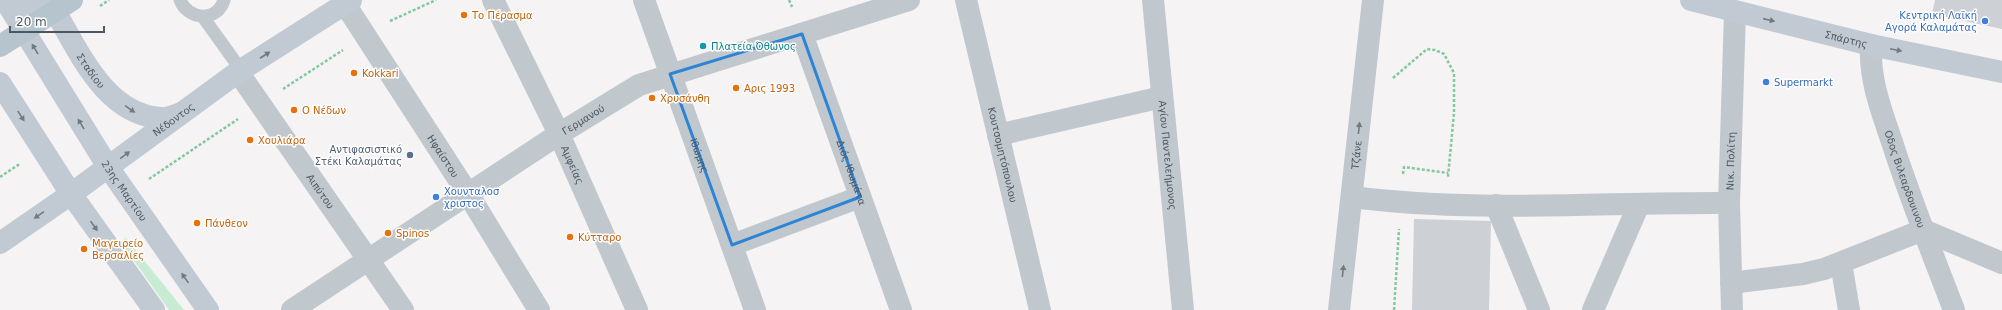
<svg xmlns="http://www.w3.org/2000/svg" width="2002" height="310" font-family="'DejaVu Sans',sans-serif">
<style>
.green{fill:#c7ecd3}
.building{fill:#cdd0d4}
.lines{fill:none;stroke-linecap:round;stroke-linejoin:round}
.path{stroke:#82c8a0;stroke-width:2.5;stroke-dasharray:3 2;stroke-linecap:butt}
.lane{stroke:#c0c8ce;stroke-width:13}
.street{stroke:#c0c8ce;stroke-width:22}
.secondary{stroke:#c1cad2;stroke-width:22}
.primary{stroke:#b6c4ce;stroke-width:22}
.oneway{fill:#6f7a82}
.oneway2{fill:#6f7980}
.marked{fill:none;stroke:#2e84d4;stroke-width:3;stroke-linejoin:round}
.food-dot{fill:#e8710a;stroke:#fff;stroke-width:1.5}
.shop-dot{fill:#3f7fe0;stroke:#fff;stroke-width:1.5}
.culture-dot{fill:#0f9aa8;stroke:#fff;stroke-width:1.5}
.service-dot{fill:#5c6f8a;stroke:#fff;stroke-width:1.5}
.labels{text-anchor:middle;stroke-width:3;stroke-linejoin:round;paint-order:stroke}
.food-label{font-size:10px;fill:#c56008;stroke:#fff;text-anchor:start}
.shop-label{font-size:10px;fill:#366cbe;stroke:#fff;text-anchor:start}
.street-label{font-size:10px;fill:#4c575f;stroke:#fff}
.culture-label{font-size:10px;fill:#0d838f;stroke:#fff;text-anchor:start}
.service-label{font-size:10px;fill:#4e5e75;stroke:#fff;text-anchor:end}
</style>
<rect width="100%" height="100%" fill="#f5f3f3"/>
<!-- green -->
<path class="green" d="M126,238L184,310H169L121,242Z"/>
<!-- building -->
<g class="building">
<path d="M1935,0H2002V29L1932,14Z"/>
<path d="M1414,219L1491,221L1489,310H1412Z"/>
</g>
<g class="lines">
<!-- path -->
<g class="path">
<path d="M789,0L792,7"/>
<path d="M100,6L109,0"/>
<path d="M390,21L436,0"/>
<path d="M1393,78L1427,49L1435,50L1444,54L1454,73V113L1448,177"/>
<path d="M283,89L343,50"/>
<path d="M1403,174L1404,167L1448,173"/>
<path d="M0,177L18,165L19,166"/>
<path d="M149,179L238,119"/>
<path d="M1394,310L1399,229"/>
</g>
<!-- lane -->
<g class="lane">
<path d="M180,0C188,20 217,23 224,0"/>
<path d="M203,17L241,70"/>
</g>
<!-- street -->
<g class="street">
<path id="s1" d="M493,0L559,134L637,310"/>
<path id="s2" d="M644,0L755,310"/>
<path id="s3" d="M966,0L1040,310"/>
<path id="s4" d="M1153,0L1183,310"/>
<path id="s5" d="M345,4L468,194L539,310"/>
<path id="s6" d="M802,34L901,310"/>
<path id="s7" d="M1871,45C1869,80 1882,112 1893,145C1911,201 1933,255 1954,310"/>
<path id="s8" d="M238,72L403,310"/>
<path d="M998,135L1162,97"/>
<path d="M1352,197C1477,213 1603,202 1729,203"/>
<path d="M1496,205L1539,310"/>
<path d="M732,245L860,197"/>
<path d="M1841,263L1849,310"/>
<path d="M1731,283L1803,274L1824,269L1923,230L2002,263"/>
<path id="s9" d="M292,310L559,134L639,85L909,0"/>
<path id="s10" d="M1339,310L1373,0"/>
<path d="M1593,310L1639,204"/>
<path id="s11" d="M1732,310L1729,203L1735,12"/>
</g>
<!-- secondary -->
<g class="secondary">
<path id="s12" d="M5,0L108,167L208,310"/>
<path id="s13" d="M16,0L55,11C79,52 106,115 161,118C167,119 175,115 182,113"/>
<path id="s14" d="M1691,0L1871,45L2002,72"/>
<path d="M0,83L71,194L154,310"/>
<path id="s15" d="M0,243L71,194L238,72L351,0"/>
</g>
<!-- primary -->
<path class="primary" d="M0,46L72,0"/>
</g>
<!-- one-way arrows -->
<defs><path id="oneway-solid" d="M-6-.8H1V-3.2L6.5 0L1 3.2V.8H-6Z"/></defs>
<g class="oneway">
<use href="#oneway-solid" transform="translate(1769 20) rotate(13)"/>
<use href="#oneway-solid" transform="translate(35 49) rotate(-121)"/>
<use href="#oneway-solid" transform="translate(1896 50) rotate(12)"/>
<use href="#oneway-solid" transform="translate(265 55) rotate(-33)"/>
<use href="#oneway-solid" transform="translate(130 109) rotate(34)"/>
<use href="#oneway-solid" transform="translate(21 116) rotate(57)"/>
<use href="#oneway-solid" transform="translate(81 124) rotate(-121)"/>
<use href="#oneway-solid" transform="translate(125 155) rotate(-36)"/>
<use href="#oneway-solid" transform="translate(39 215) rotate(145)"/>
<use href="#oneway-solid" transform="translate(94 226) rotate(55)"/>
<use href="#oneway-solid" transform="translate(185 278) rotate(-125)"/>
</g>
<g class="oneway2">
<use href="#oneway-solid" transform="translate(1359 128) rotate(-84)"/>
<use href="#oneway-solid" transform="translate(1343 271) rotate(-84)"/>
</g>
<!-- marked area -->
<path class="marked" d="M802,34L860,197L732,245L670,74Z"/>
<!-- markers -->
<g class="food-dot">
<circle cx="464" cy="15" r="4"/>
<circle cx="354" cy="73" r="4"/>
<circle cx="736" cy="88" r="4"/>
<circle cx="652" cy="98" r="4"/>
<circle cx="294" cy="110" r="4"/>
<circle cx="250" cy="140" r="4"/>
<circle cx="197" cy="223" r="4"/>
<circle cx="388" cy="233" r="4"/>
<circle cx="570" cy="237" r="4"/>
<circle cx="84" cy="249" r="4"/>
</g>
<g class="shop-dot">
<circle cx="1985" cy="21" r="4"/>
<circle cx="1766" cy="82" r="4"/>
<circle cx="436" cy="197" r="4"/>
</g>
<circle class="culture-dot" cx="703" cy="46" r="4"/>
<circle class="service-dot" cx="410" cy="155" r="4"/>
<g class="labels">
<!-- food labels -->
<g class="food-label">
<text x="472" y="19">Το Πέρασμα</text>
<text x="362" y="77">Kokkari</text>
<text x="744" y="92">Αρις 1993</text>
<text x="660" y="102">Χρυσάνθη</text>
<text x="302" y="114">Ο Νέδων</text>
<text x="258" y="144">Χουλιάρα</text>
<text x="205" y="227">Πάνθεον</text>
<text x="396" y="237">Spinos</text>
<text x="578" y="241">Κύτταρο</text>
<text x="92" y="247">Μαγειρείο<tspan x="92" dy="12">Βερσαλίες</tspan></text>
</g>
<!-- shop labels -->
<g class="shop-label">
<text x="1977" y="19" text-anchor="end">Κεντρική Λαϊκή<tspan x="1977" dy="12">Αγορά Καλαμάτας</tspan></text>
<text x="1774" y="86">Supermarkt</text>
<text x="444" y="195">Χουνταλοσ<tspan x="444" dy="12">χριστος</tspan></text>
</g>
<!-- street labels -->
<g class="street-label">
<text dy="4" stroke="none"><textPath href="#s14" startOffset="160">Σπάρτης</textPath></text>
<text dy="4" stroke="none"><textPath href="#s13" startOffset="110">Σταδίου</textPath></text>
<text dy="4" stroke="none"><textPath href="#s15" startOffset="213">Νέδοντος</textPath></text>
<text dy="4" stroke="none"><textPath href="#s9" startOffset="348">Γερμανού</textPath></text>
<text dy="4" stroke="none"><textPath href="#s2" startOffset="165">Ιθώμης</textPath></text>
<text dy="4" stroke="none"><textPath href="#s3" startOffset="159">Κουτσομητόπουλου</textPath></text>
<text dy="4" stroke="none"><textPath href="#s4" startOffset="156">Αγίου Παντελεήμονος</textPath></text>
<text dy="4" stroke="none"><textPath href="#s10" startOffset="156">Τζάνε</textPath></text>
<text dy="4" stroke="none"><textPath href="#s5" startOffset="181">Ηφαίστου</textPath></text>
<text dy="4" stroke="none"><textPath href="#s11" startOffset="149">Νικ. Πολίτη</textPath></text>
<text dy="4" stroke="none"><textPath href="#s1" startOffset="183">Αμφείας</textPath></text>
<text dy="4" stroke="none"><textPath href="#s6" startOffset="147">Διός Ιθωμάτα</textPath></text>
<text dy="4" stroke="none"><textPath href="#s7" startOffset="139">Οδος Βιλεαρδουινου</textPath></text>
<text dy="4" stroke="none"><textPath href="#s12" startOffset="225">23ης Μαρτίου</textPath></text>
<text dy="4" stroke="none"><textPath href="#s8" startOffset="145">Αιπύτου</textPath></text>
</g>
<!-- culture labels -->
<g class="culture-label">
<text x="711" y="50">Πλατεία Όθωνος</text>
</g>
<!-- service labels -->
<g class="service-label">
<text x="402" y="153">Αντιφασιστικό<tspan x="402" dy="12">Στέκι Καλαμάτας</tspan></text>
</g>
</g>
<!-- scale -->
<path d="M10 26v6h94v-6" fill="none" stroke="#4c575f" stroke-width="2"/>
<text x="16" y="26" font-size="12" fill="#4c575f" stroke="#ffffff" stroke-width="3" paint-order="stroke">20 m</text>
</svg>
